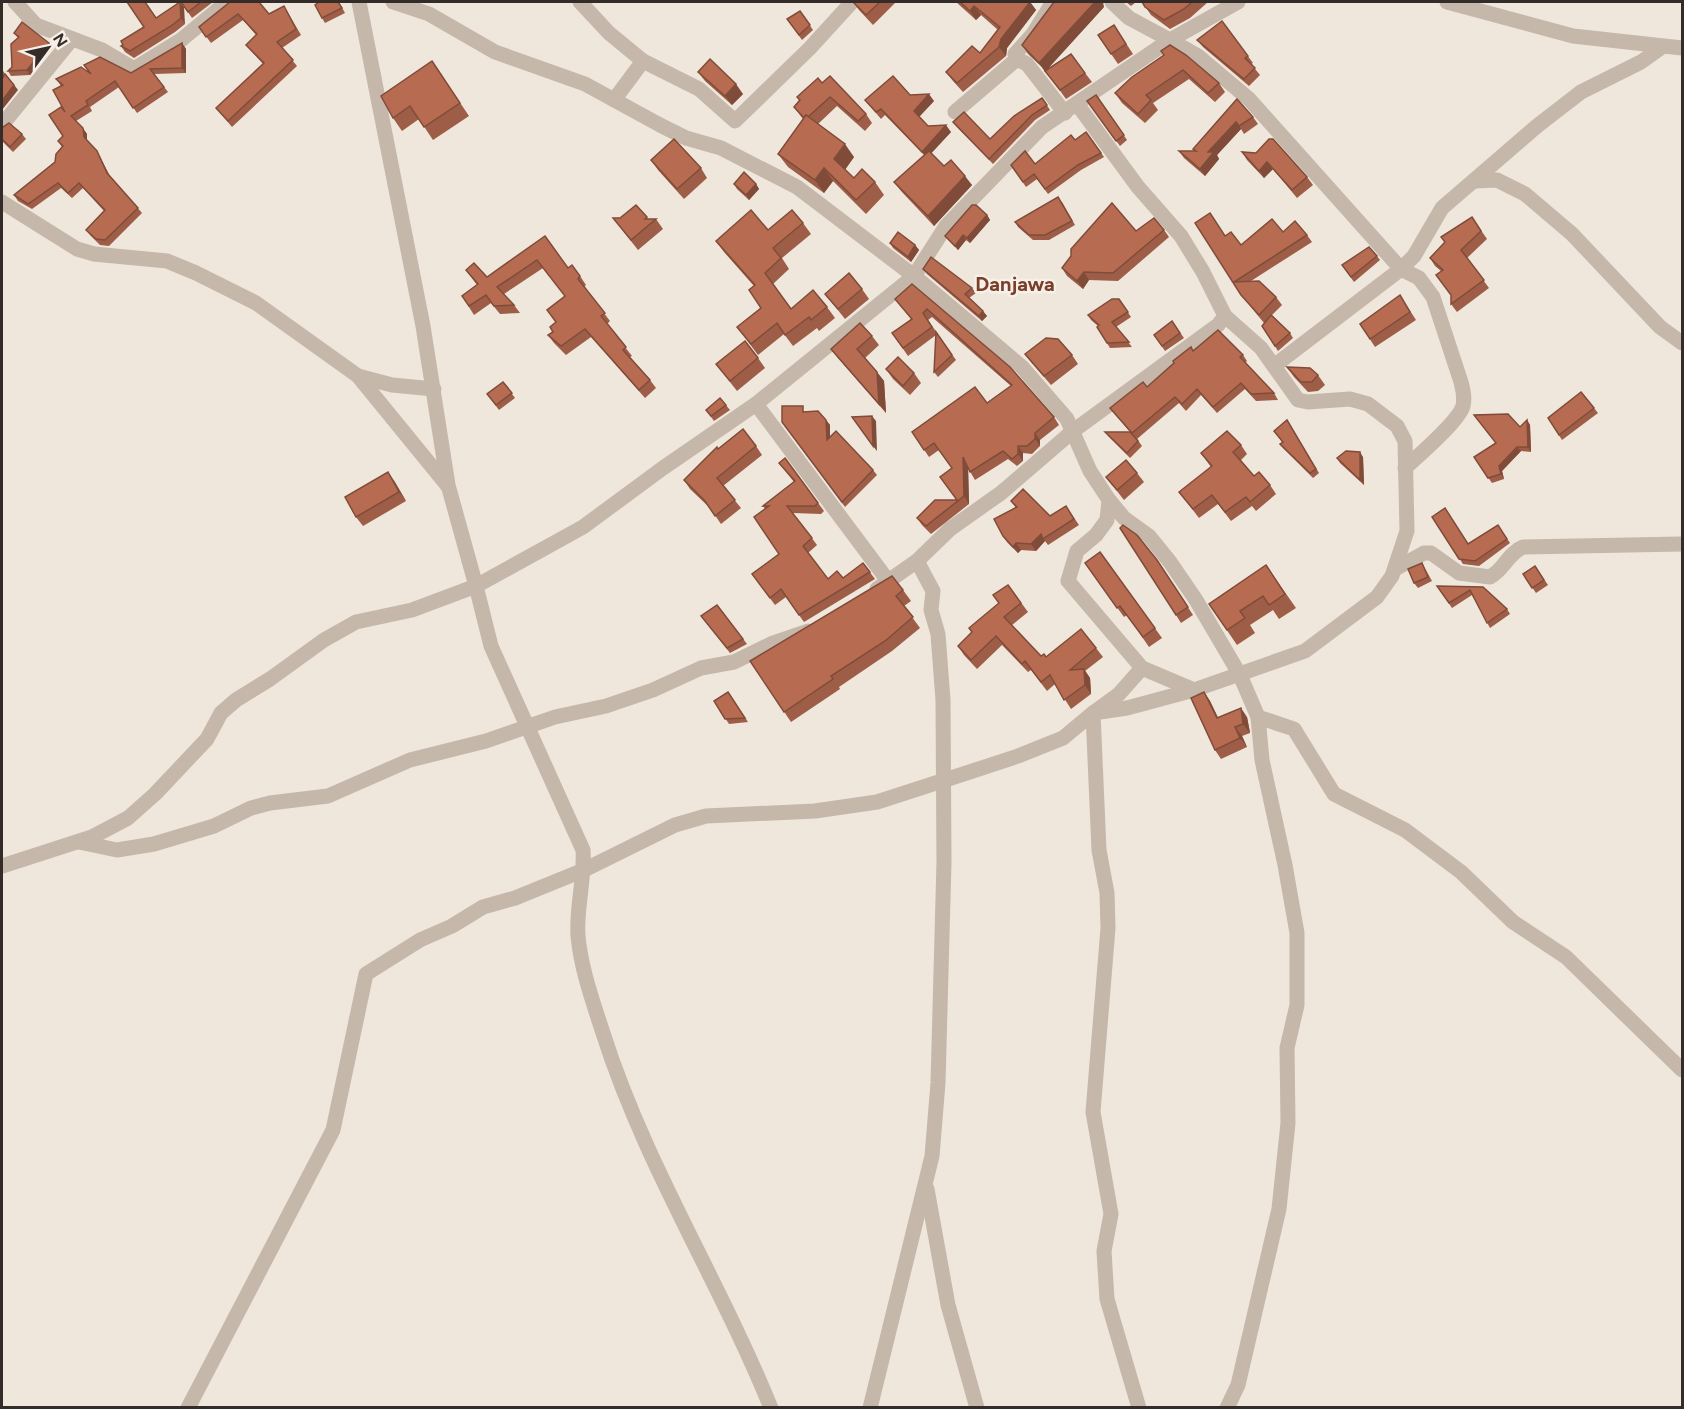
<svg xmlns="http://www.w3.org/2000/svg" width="1684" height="1409" font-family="Figtree,sans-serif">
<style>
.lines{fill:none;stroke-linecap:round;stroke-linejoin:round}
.minor{stroke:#c5b7aa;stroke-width:15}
.wall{fill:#9d5d47}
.shaded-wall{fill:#804c39}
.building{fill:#b76c52;stroke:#804c39;stroke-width:1.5}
.labels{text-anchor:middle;stroke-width:5;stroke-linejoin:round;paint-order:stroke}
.quarter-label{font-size:20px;font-weight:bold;fill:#793f2b;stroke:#f7f0e8}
</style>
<rect width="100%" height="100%" fill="#efe6dc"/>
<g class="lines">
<!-- minor -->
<g class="minor">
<path d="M15,2L36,25L102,50L134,69L181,40L227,2"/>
<path d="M393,2L429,14L495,52L585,84L660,125L686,138L721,148L797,187L914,276L1022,367L1067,419L1090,471L1109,500L1107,520L1096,535L1077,551L1068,581L1142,668L1119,694L1093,713L1099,850L1107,893L1108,928L1093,1112L1111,1214L1104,1251L1107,1299L1139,1408"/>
<path d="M580,2L609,33L643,61"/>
<path d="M1053,2L1033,34L1015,54L1017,59L1027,64L1065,113"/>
<path d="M1238,2L1170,40L1198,56L1249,99L1401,269L1419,278L1433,297L1461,382C1463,390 1465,397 1463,406C1459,421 1418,456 1405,468"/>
<path d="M1447,2L1573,36L1682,48"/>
<path d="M614,100L643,61L699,89L735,121L810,48L852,2"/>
<path d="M955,112L1017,59"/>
<path d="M2,125L72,39"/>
<path d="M1474,181L1497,180L1525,194L1572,234L1660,327L1682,343"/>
<path d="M2,202L77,249L94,254L167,261L196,273L256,303L358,376L392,385L434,389"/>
<path d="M1274,366L1401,269L1414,256L1442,208L1537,126L1581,92L1641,62L1662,47"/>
<path d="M358,376L447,485"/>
<path d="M756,404L889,582"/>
<path d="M1109,500L1124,518L1149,536L1170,562L1196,600L1240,675L1258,717L1262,760L1285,865L1297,933V1005L1287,1048L1288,1123L1279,1209L1238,1385L1227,1408"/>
<path d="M1395,569L1424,553H1431L1459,573L1490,577C1504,570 1508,553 1523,547L1682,544"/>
<path d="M877,589L917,561L950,529L1001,493L1073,431L1218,325L1225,316"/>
<path d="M1142,668L1194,690"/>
<path d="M1258,717L1294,729L1334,794L1405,830L1461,872L1513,922L1566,957L1682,1070"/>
<path d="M79,842L117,850L154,844L214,826L251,808L270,803L328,796L410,760L486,741L555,717L606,706L653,690L701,668L734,662L773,643L808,631"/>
<path d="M2,866L92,837L128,818L155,794L207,739L221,713L236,700L270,679L324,640L356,622L412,610L476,586L448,485L423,326L359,2"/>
<path d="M927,1189L948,1305L977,1408"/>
<path d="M188,1408L333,1130L366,974L420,940L452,926L483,907L515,898L584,870L675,825L706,816L815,811L877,802L945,780L1018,756L1063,738L1093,713L1127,708L1194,690L1305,651L1377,597L1392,576L1407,531L1405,441L1397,426L1368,404L1350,399L1308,402L1298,400L1261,348L1225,316L1203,272L1181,236L1138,187L1077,104"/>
<path d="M771,1408C719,1280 645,1165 603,1033C593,1002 581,969 578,936C576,907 585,879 583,850L491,646L476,586L583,527L663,468L756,404L914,276L946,226L1042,127L1170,40L1129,18L1112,2"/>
<path d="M870,1408L932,1156L938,1083L944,862L943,700L938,634L931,610L933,591L917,561"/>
</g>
</g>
<!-- wall -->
<g class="wall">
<path d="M179,2L185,24L175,32L134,58L125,52L121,46Z"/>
<path d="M181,2H213L192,18Z"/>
<path d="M339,2L345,13L325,23L322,18Z"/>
<path d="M853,2H896L873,25L859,10Z"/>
<path d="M956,2H1030L1036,10L1007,48L1006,56L963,92L953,81L946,72L980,53L998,30L981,15L976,20Z"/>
<path d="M1126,2H1136L1131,6Z"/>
<path d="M1142,2H1208L1190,18L1170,29L1151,15Z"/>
<path d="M229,3L269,14L284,6L301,35L282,48L297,66L232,127L216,108L263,64L251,51L246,45L256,35L243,20L211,43L199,27Z"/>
<path d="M1104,7L1048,68L1085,73L1092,82L1066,99L1046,71L1028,54L1022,45Z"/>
<path d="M800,11L813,30L802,40L787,19Z"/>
<path d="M1222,21L1253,63L1251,64L1260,75L1249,86L1203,47L1197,40Z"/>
<path d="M1114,25L1133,54L1118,64L1098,35Z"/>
<path d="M14,33L49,43L53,47L30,75L11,76L8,71L12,67L18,38Z"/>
<path d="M182,43L186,49V73L154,74L168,92L137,113L119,87L90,107L92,111L76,121L87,134V141L100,157L110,176L142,213L109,246L100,245L90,235L86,230L104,211L83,188L72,198L61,188L32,209L18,201L14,195L55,162L62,147L58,141L63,136L65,112L61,86L56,79L91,74L131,73Z"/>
<path d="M1164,55L1219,83L1225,92L1215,102L1189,79L1153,103L1158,110L1145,123L1122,103L1115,93Z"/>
<path d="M432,61L469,116L433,140L419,119L402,131L393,118Z"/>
<path d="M2,69L5,74L18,90L4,76H2Z"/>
<path d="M698,72L743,94L732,105L705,81Z"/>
<path d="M822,83L866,114L872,123L865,131L837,106L818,124L854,157L845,170L854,178L875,182L884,195L866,214L833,181L824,193L788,167L778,154L803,119L794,107L799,100L797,97Z"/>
<path d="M910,95L934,101L919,117L928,126L951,132L931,153L944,166L972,185L934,226L901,191L894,182L924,155L885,115L881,119L865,100Z"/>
<path d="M1096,95L1127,140L1120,146L1087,101Z"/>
<path d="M1042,98L1050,110L1035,120L993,164L957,127L953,122L990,139Z"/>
<path d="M1253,117L1258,124L1244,134L1241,129L1217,155L1219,159L1205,176L1184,158L1179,151H1195L1193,149Z"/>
<path d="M2,128L22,134L26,139L13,152L2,141Z"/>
<path d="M1086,132L1104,157L1081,170L1048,194L1037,179L1026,187L1011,165L1035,164L1075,140Z"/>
<path d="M1242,152L1307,177L1313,185L1297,198L1273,169L1264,178L1247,160Z"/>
<path d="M651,160L701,168L707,178L684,199L658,170Z"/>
<path d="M734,184H756L759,189L749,200L737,189Z"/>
<path d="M1062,202L1075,225L1049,240H1033L1018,227L1015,222Z"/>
<path d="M636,205L648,219H656L663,229L638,250L613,218H620Z"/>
<path d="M987,215L990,220L970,243L966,240L958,250L945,236Z"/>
<path d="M1472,217L1487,239L1467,258L1489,288L1457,312L1451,304V295L1441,271L1435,266L1430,258Z"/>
<path d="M803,223L811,234L782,258L789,269L773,284L791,309L827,307L835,318L819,331L817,328L793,346L784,334L758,355L737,327L761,308L754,286L724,252L716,241Z"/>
<path d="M1195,223L1226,236L1241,245L1283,232L1307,235L1312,242L1251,281L1276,297L1282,305L1272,315L1290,333L1293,338L1278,351L1262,326L1264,323L1241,295Z"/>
<path d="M1164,230L1169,237L1118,281L1089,280L1083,289L1067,276L1062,268L1136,231Z"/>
<path d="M545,236L568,268L580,276L586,285L584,287L610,321L607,324L632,356L630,357L650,380L656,388L645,398L591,337L566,355L554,343L548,335L553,332L556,322L547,310L565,296L543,268L504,294L514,305L520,313L500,314L491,303L474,315L462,296L477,285L466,270L487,277Z"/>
<path d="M890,243L915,245L919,250L911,262L893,248Z"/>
<path d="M1377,256L1380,260L1354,282L1342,265Z"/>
<path d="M923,269L972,288L976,293L969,298L987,316L982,321L927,274Z"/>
<path d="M912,284L1054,417L1059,425L1040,440V446L1032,454L1023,453V461L1017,466L1008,459L975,480L968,468L969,504L931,534L922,525L917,518L957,500L952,468L939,450L929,457L912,432L987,403L1011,386L932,317L928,320L956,360L938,377L934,372L936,335L908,356L892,333L911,319L895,299Z"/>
<path d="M862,289L869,299L845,319L825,294Z"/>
<path d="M1400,295L1416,320L1375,347L1360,324Z"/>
<path d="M1119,299L1131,317L1116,327L1132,347L1110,348L1097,327L1098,326L1091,320L1088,315Z"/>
<path d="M1172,321L1184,338L1165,351L1154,335Z"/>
<path d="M872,336L879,345L865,358L884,381L886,413L838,358L831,349Z"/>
<path d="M1193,351L1243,355L1247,361L1245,363L1274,393L1278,400L1256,401L1245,389L1217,413L1201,395L1186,411L1179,403L1137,439L1142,446L1130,458L1109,437L1105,432L1135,438L1110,408L1147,387Z"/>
<path d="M1025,354L1072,355L1078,364L1051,385L1032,363Z"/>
<path d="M758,358L765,368L737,391L716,364Z"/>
<path d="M1287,367L1318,375L1325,385L1318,391L1308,392L1294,377Z"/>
<path d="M886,369L914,373L921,383L910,395L893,379Z"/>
<path d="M503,382L515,398L499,410L487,394Z"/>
<path d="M720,398L730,410L714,421L706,410Z"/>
<path d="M1594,408L1598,413L1562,440L1548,418Z"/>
<path d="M806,412L826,420L830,425V437L873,470L877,475L845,507L782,422Z"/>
<path d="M1287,420L1319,473L1313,478L1284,449L1280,444L1282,442L1274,431Z"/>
<path d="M1527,420L1530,425L1531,452L1521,451L1502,471L1504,479L1492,483L1474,457L1520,427Z"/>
<path d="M1241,445L1247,454L1241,460L1254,476L1270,485L1276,494L1256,511L1252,506L1231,521L1218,504L1199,518L1179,492L1211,467L1201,453Z"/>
<path d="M756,446L762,455L723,486L741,508L721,524L710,508L690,489L684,480L718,449Z"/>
<path d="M1363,457L1364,485L1340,463L1337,458Z"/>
<path d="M785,458L824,511L821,514L793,513L817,545L808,553L828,579L843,578L863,563L875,579L804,622L786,597L775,605L752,574L779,554L765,509L763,506L794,482L779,463Z"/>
<path d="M388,472L406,501L363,526L356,517Z"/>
<path d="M1137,473L1144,482L1124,500L1106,477Z"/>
<path d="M1011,501L1050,516L1066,506L1079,525L1048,545L1045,541L1036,551L1021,550L1018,553L1007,542L1003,536L1016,508Z"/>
<path d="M1432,517L1468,544L1498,525L1510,543L1479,566L1463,564Z"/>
<path d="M1100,552L1162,638L1149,647L1127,615L1124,617L1085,563Z"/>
<path d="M1157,560L1193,615L1181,623L1176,615Z"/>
<path d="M1422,563L1432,581L1418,588L1414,583Z"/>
<path d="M1266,565L1296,608L1279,619L1273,610L1250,625L1255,633L1237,645L1209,604Z"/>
<path d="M1535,566L1548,585L1536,593L1523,574Z"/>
<path d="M1008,585L1028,612L1012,625L1041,656L1046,657L1096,648L1103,657L1085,671L1090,678L1091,694L1071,709L1055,684L1047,691L1031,670L1028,672L1002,645L977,669L964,655L958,646L972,633L999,603Z"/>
<path d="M1437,586L1483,587L1507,609L1510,614L1490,628L1472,595L1452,608Z"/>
<path d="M903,590L911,601L904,606L920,628L892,651L839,687L840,689L791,722L750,661Z"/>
<path d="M717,605L747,644L730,653L701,616Z"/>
<path d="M728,692L748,722L729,724L714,701Z"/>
<path d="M1204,692L1210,701L1218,718L1247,717L1250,733L1242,736L1247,747L1221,759L1215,750Z"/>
</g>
<!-- shaded-wall -->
<g class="shaded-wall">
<path d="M180,2L184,7L185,24L181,18Z"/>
<path d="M1030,2L1036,10L1007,48L1006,56L999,47L1001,39Z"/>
<path d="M1095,2H1103L1104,7L1045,72L1039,63Z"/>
<path d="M974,6L981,15L976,20L970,11Z"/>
<path d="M49,43L53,47L30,75L27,70Z"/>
<path d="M182,43L186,49V73L182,68Z"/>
<path d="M736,84L743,94L732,105L725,96Z"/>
<path d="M14,85L18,90L2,110V101Z"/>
<path d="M929,94L934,101L918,118L914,111Z"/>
<path d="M1236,122L1241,129L1217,155L1219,159L1205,176L1200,169L1208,152Z"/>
<path d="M946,125L951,132L927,158L922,152Z"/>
<path d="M83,128L87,134V142L84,137Z"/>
<path d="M845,144L854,157L843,172L834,159Z"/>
<path d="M97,151L111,179L107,173Z"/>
<path d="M1267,162L1273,169L1264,178L1259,171Z"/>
<path d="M824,168L833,181L824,193L815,180Z"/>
<path d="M965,176L972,185L934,226L928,216Z"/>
<path d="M756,184L759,189L749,200L746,195Z"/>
<path d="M987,215L990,220L970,243L967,238Z"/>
<path d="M963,235L966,240L958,250L955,246Z"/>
<path d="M915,245L919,250L911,262L908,257Z"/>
<path d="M1084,272L1089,280L1083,289L1077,281Z"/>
<path d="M983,311L987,316L982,321L979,316Z"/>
<path d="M877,372L884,381L886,413L879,404Z"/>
<path d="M872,416L876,421L877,451L873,446Z"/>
<path d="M826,420L830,425V444L827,440Z"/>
<path d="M1527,420L1530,425L1531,452L1528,447Z"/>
<path d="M1035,433L1040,440V446L1035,439Z"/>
<path d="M1018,446L1023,453V461L1018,454Z"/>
<path d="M1517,447L1521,451L1502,471L1504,479L1501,474L1499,466Z"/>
<path d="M1360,452L1363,457L1364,485L1360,480Z"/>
<path d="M963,457L968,465L969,504L964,496Z"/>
<path d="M388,472L395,482L406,501L399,492Z"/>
<path d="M1041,534L1045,541L1036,551L1031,544Z"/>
<path d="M1016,543L1021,550L1018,553L1013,547Z"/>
<path d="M1084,669L1090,678L1091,694L1085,685Z"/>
<path d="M1204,692L1210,701L1223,728L1217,718Z"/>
<path d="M1241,708L1247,717L1250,733L1243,724Z"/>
<path d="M1235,727L1242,736L1247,747L1240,738Z"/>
</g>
<!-- building -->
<g class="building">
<path d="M127,2H145L156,18L180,2L181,18L171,26L130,51L121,46L123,45L121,41L144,27Z"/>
<path d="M181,2H201L188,12Z"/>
<path d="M230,2H259L269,14L284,6L296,29L277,42L293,60L228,121L216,108L264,63L246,45L257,34L238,14L206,37L199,27Z"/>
<path d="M319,2H338L342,8L322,18L315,5Z"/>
<path d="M853,2H880L866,15Z"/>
<path d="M960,2H1030L1001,39L999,47L957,83L946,72L972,46L980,53L1000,27L974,6L970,11Z"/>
<path d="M1054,2H1095L1039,63L1022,45Z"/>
<path d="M1142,2H1192L1184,9L1164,20L1145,7Z"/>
<path d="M800,11L810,25L799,35L787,19Z"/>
<path d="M1222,21L1248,56L1245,58L1255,68L1244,79L1197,40Z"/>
<path d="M22,22L49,43L27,70L8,71L12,67L11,44L19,37L14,33Z"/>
<path d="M1114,25L1126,44L1111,54L1098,35Z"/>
<path d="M182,43V68L150,69L164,87L133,108L115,81L86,101L88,105L71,116L83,128L84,137L97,151L107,173L138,208L105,240L96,239L86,230L105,210L79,183L68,193L58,183L28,204L14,195L55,162L56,154L63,146L58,141L63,136L49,115L61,107L65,112L53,90L63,85L56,79L81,67L91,74L84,65L100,57L131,73Z"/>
<path d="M1170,45L1186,55L1219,83L1208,93L1183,70L1146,95L1151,100L1138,114L1115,93L1132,77L1164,55L1161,51Z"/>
<path d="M1071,54L1085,73L1060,90L1045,71Z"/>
<path d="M710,59L736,84L725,96L698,72Z"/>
<path d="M432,61L460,103L424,127L410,106L393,118L381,96Z"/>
<path d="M5,74L14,85L2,101V79Z"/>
<path d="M830,76L866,114L858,121L830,97L808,117L806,115L804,118L794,107L800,100L797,97L818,78L822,83Z"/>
<path d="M893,76L910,95L929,94L914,111L928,126L946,125L922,152L881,109L876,112L865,100Z"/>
<path d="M1096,95L1124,135L1116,141L1087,101Z"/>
<path d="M1042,98L1047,105L1032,115L989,159L953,122L964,112L990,139L1014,116Z"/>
<path d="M1237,99L1253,117L1239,126L1236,122L1208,152H1214L1200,169L1179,151H1196L1193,149Z"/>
<path d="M806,115L845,144L834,159L854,178L862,169L875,182L856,200L824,168L815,180L778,154Z"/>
<path d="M9,123L22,134L10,147L2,139V128Z"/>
<path d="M1086,132L1101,153L1078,165L1045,189L1034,174L1023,182L1011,165L1025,151L1035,164L1071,135L1075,140Z"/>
<path d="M674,139L701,168L677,189L651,160Z"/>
<path d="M1269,139H1273L1307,177L1292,190L1267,162L1259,171L1242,152L1256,153Z"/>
<path d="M929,151L944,166L951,160L965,176L928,216L894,182Z"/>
<path d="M744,172L756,184L746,195L734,184Z"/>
<path d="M1058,197L1072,221L1045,235H1029L1015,222Z"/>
<path d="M1112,203L1136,231L1154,218L1164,230L1113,273L1084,272L1077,281L1062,268L1071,256V249Z"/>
<path d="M636,205L647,217L645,219H656L631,240L613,218H620Z"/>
<path d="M972,205H976L987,215L967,238L963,235L955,246L945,236Z"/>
<path d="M751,210L768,230L792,210L803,223L773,248L781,258L765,273L791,309L813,290L827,307L811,320L809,317L785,335L777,323L751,344L737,327L761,308L749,290L755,285L716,241Z"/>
<path d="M1210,213L1225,236L1231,232L1241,245L1272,219L1283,232L1295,221L1307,235L1234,282L1259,281L1276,297L1259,315L1241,295L1195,223Z"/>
<path d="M1472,217L1481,231L1461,250L1484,280L1451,304V295L1436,275L1443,270L1430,258L1445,242L1441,237Z"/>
<path d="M898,232L915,245L908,257L890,243Z"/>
<path d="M545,236L568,268L572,265L580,276L578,279L605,313L601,316L626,347L623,350L650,380L639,390L585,329L561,346L548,335L553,332L550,327L556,322L547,310L565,296L537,260L497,287L514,305L494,306L486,295L469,306L462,296L478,284L466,270L474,263L487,277Z"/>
<path d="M1369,247L1377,256L1351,277L1342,265Z"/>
<path d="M931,257L972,288L965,294L983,311L979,316L923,269Z"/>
<path d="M849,273L862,289L838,309L825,294Z"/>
<path d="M912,284L1010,367L1054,417L1035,433V439L1027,446H1018V454L1012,459L1003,451L970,472L963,457L964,496L926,526L917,518L935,500H957L940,477L952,468L934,443L924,450L912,432L975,387L987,403L1012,385L927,309L923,313L932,327L903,348L892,333L912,319L895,299Z"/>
<path d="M1400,295L1410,312L1370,339L1360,324Z"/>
<path d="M1112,299H1119L1128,312L1112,322L1129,342L1107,343L1097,327L1099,325L1088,315Z"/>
<path d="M1271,315L1290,333L1275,346L1262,326Z"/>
<path d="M1172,321L1180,333L1162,346L1154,335Z"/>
<path d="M860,323L872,336L857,349L877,372L879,404L831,349Z"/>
<path d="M1218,330L1243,355L1240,357L1274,393L1251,394L1241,383L1213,407L1197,389L1182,404L1175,397L1132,433L1110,408L1143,382L1147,387L1174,363L1173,361L1191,347L1193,351Z"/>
<path d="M936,332L952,355L934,372Z"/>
<path d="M1046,338L1058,339L1072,355L1044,376L1025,354Z"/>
<path d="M745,341L758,358L730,381L716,364Z"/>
<path d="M898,357L914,373L903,386L886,369Z"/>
<path d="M1287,367L1310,368L1318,375L1312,382H1301Z"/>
<path d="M503,382L512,393L496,405L487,394Z"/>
<path d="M1581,392L1594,408L1559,435L1548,418Z"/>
<path d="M720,398L726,405L711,416L706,410Z"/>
<path d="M782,406H803V412L818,411L826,420L827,440L836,431L873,470L842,502L782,422Z"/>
<path d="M1508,414L1520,427L1527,420L1528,447H1517L1499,466L1501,474L1488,478L1474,457L1496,443L1474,415Z"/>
<path d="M872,416L873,446L852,417Z"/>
<path d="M1287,420L1316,469L1310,473L1280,444L1283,442L1274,431Z"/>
<path d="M743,429L756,446L717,478L735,500L715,516L705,501L684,480L717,447L718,449Z"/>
<path d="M1227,431L1241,445L1233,452L1254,476L1259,472L1270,485L1250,502L1246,497L1225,512L1212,495L1193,509L1179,492L1212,466L1201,453Z"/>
<path d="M1105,432H1130L1138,441L1127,453Z"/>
<path d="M1346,451L1360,452V480L1337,458Z"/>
<path d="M785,458L818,503L815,506H787L812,538L803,546L828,579L837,571L843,578L863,563L870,572L799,615L781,589L770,598L752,574L779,554L754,517L769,506H763L795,481L779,463Z"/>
<path d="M1126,460L1137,473L1117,490L1106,477Z"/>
<path d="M388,472L399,492L356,517L345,497Z"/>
<path d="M1023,489L1050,516L1066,506L1074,519L1043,539L1041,534L1031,544L1016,543L1013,547L1003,536L994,519L1017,507L1011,501Z"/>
<path d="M1445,508L1468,544L1498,525L1507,539L1475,561L1459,559L1432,517Z"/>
<path d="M1123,525L1137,535L1157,560L1188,607L1176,615L1120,528Z"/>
<path d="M1100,552L1155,628L1143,637L1120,606L1117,608L1085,563Z"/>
<path d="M1422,563L1428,577L1414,583L1408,569Z"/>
<path d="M1266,565L1285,594L1269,605L1263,596L1240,611L1245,618L1227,630L1209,604Z"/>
<path d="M1535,566L1544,580L1532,588L1523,574Z"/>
<path d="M892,576L903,590L896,596L913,617L885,641L831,676L833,679L784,712L750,661Z"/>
<path d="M1008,585L1021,603L1004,617L1041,656L1044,654L1046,657L1081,629L1096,648L1070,670L1084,669L1085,685L1064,700L1050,675L1041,682L1025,661L1022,664L996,636L971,660L958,646L972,632L969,628L999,603L993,595Z"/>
<path d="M1437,586L1483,587L1507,609L1487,623L1470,590L1449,603Z"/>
<path d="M717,605L743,639L727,648L701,616Z"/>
<path d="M728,692L745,718L725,719L714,701Z"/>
<path d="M1204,692L1217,718L1241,708L1243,724L1235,727L1240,738L1215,750L1191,698Z"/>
</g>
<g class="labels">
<!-- quarter labels -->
<g class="quarter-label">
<text x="1015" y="291">Danjawa</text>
</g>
</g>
<!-- border -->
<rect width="1684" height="1409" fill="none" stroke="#342c28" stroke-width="6"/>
<!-- north arrow -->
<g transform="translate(48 48) rotate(57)" stroke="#f7f0e8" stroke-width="4.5" paint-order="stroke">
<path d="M0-4.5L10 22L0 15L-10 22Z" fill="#342c28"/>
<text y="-9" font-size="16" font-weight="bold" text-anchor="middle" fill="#342c28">N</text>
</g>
</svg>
